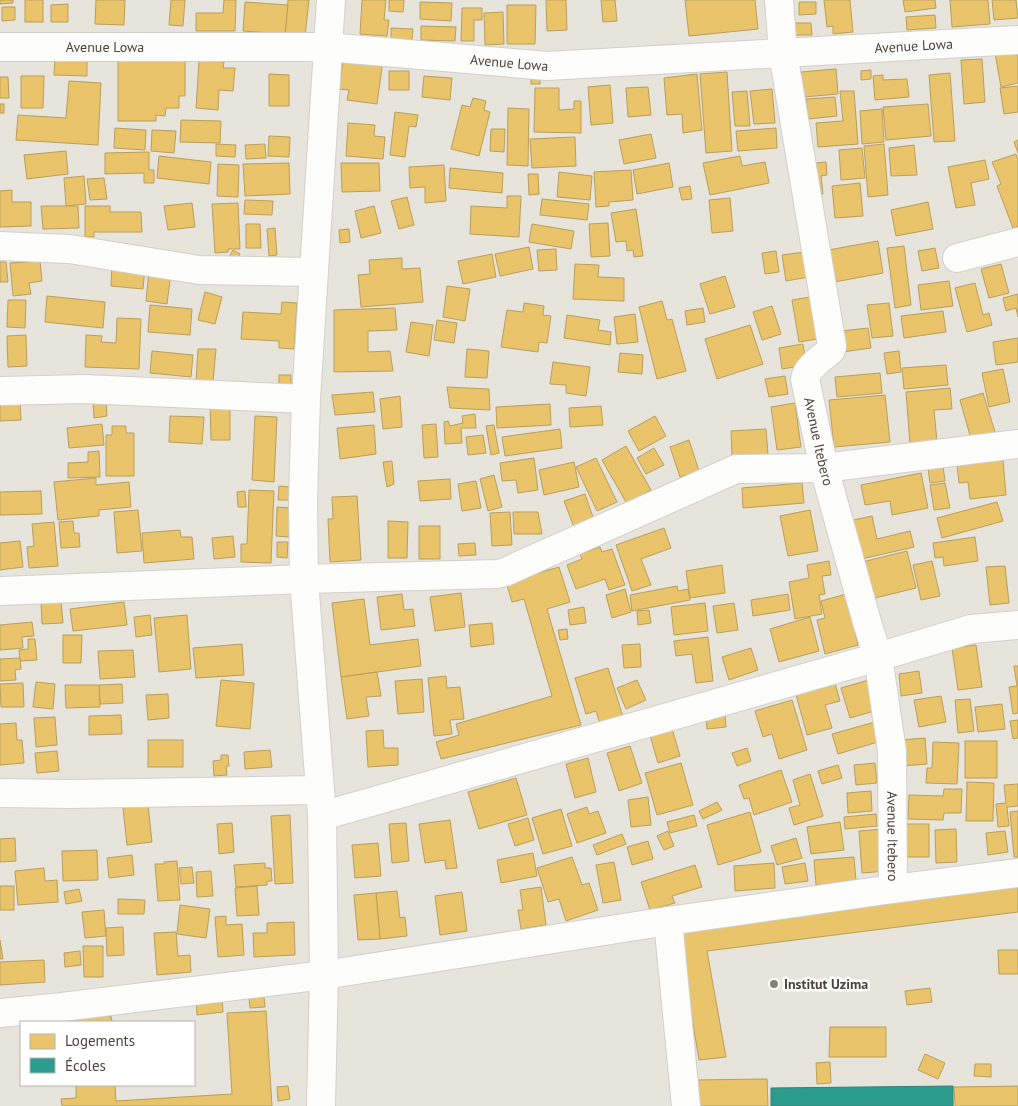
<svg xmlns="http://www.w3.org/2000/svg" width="1018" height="1106" font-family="'PT Sans',sans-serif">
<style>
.residential{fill:#e7e4dc;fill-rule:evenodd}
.homes{fill:#e9c46a;stroke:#ba9e5b}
.schools{fill:#2a9d8f;stroke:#348275}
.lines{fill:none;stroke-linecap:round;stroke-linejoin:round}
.minor-casing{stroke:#d2d0cb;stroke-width:30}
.minor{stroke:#fdfdfc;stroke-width:28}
.poi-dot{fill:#868178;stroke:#fff;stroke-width:2}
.labels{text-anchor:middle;stroke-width:5;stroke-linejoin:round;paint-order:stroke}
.street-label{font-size:14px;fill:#4b4439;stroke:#fff}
.poi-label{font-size:14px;font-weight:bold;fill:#4b4439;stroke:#fff;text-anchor:start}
</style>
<rect width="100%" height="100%" fill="#f4f2ee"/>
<!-- residential -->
<path class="residential" d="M0,0H1018V1106H0ZM21,1022H194V1085H21Z"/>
<!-- homes -->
<g class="homes">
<path d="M0,0H13V3L0,4Z"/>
<rect x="25" y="0" width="18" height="22"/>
<path d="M96,0H125L124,25L95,24Z"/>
<path d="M171,0H185L183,26L169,25Z"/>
<path d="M224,0H236L235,31H196V13H223Z"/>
<path d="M288,0H309L305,36L285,34Z"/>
<path d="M362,0H386L384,20H389L387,36L360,34Z"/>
<path d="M389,0H404L403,12L389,11Z"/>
<path d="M546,0H566L567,30L547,31Z"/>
<path d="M601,0H615L617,21L603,22Z"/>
<path d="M685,0H755L758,29L689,36Z"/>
<path d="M824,0H850L853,32L833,34V26L827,27Z"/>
<path d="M903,0H935L936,8L905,12Z"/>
<path d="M950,0H988L990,24L952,27Z"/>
<path d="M992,0H1016L1018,18L994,20Z"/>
<path d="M245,2L288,5L285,34L243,31Z"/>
<path d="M420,2L452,3L451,21L420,19Z"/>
<path d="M799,2H816V14L799,15Z"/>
<path d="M68,4V22H51V5Z"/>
<path d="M507,5H536L535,44H507Z"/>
<path d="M2,7H15V20L2,21Z"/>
<path d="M462,8H482V20H474V41H461Z"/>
<path d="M503,12L504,44L485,45L484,13Z"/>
<path d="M935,15L936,28L907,30L906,17Z"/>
<path d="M795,23H811L812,35H795Z"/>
<path d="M421,26L456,27L455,41L421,40Z"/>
<path d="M391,28L413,29L412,40L391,39Z"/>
<path d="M1018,49V83L1001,87L995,53Z"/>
<path d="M344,54L383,60L377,104L347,100L349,90L339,89Z"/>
<path d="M55,58L87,59V76L54,75Z"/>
<path d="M982,59L985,102L964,104L961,60Z"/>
<path d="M118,60L185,61V96H179V108H166L165,116L156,115V121H118Z"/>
<path d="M199,60L224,62L223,68H235L233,91L219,90L218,110L196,108Z"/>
<path d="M836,69L838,94L804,97L801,72Z"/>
<path d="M871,70V79L861,80V71Z"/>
<rect x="389" y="71" width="20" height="19"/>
<path d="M727,72L732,151L706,153L700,74Z"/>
<rect x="531" y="73" width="9" height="11"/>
<path d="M950,73L955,141L934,142L929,75Z"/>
<path d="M269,74L289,75V106H269Z"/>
<path d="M697,74L702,130L683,133L682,114L667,115L664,78Z"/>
<path d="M883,75V80L907,79L909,97L875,100L873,76Z"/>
<path d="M21,76H44L43,108H21Z"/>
<path d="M424,76L452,78L450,100L422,97Z"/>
<path d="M0,77H8L9,98H0Z"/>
<path d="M69,81L101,83L98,145L16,140L18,115L66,118Z"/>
<path d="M610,85L613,123L591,125L588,87Z"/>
<path d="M1018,86V112L1004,114L1000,88Z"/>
<path d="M648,87L651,115L628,117L626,88Z"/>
<path d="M535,88H559V110L574,109V101H581V133L534,132Z"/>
<path d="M772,89L775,123L754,124L750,91Z"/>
<path d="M747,91L750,126H735L732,92Z"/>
<path d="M840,91H854L858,144L818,147L816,123L843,121Z"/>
<path d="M835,97L837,116L808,119L806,99Z"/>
<path d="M473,98L486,101L484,110L490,112L479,156L451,149L462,105L470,107Z"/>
<rect x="0" y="104" width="4" height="9"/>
<path d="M928,104L931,136L886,140L883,107Z"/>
<path d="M508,108L529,109L528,166L507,165Z"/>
<path d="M882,109L884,142L862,144L860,111Z"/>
<path d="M395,112L418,115L416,127L409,126L405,157L390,155Z"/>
<path d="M181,120L221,121L220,143L180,142Z"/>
<path d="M348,123L375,125L374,136L385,137L383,159L346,156Z"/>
<path d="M115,128L146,130L145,150L114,148Z"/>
<path d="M776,128L777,148L738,151L736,131Z"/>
<path d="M491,129H505L504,152L490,151Z"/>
<path d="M152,130L176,131L174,153L151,151Z"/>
<path d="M651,134L656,158L624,164L619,140Z"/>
<path d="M269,136L290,137L289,157L268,156Z"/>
<path d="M575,137L576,166L532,168L530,139Z"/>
<path d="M1018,140V153L1014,142Z"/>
<path d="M216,144L236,145L235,157L216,156Z"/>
<path d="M265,144L266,158L246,159L245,145Z"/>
<path d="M884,144L888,195L868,197L864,146Z"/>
<path d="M914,145L917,175L891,176L889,148Z"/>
<path d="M862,148L865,178L841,180L839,150Z"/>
<path d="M66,151L68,174L27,179L24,155Z"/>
<path d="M149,152V170H154V183H144V173L105,174V153Z"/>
<path d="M1016,154L1018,160V226L1013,228L997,186L1001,184L992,162Z"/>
<path d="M159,156L211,162L209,184L157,178Z"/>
<path d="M740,156L742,166L765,162L769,183L710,195L703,163Z"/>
<path d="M985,160L989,179L971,183L975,205L956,208L948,167Z"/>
<path d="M826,162L827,175L821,176L823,194L810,195L807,164Z"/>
<path d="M289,163L290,194L245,196L243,164Z"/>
<path d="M341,163H379L380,191L342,192Z"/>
<path d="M669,163L673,187L637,194L633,170Z"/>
<path d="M218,164L239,165L238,197L217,196Z"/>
<path d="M444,165L446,201L425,203V187L410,188L409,167Z"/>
<path d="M450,168L503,173L502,193L449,188Z"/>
<path d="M631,170L633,200L609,202V206L596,207L594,172Z"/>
<path d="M559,172L592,176L590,200L557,197Z"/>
<path d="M528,174H538L539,194L529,195Z"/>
<path d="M84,176L86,204L66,206L64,178Z"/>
<path d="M104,178L107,199L90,200L87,179Z"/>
<path d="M860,183L863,216L835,218L832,186Z"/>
<path d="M690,186L692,199L682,200L679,188Z"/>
<path d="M12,190V202H31V226L0,227V191Z"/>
<path d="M507,196H521L519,237L470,234L471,206L507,208Z"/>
<path d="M407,197L414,225L399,229L391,201Z"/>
<path d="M730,198L733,231L712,233L709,200Z"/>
<path d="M542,199L589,204L587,220L540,215Z"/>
<path d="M245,200L273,201L272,215L244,214Z"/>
<path d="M928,202L933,229L896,236L891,210Z"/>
<path d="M192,203L195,227L168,230L164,206Z"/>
<path d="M238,203L240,249H228V252L215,253L212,204Z"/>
<path d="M41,206H78L79,228L43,229Z"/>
<path d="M85,206H110V212H141L142,232H94V237H85Z"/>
<path d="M374,206L381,233L361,238L355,211Z"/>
<path d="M636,209L643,256L634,257L633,250L627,251L626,241L616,242L611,213Z"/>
<path d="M608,223L610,256L591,257L589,224Z"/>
<path d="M246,224H260L261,248H246Z"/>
<path d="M532,224L574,231L571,249L529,242Z"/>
<path d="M275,228L277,255L269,256L267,229Z"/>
<path d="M349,229L350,242L340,243L339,230Z"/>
<path d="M878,241L883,273L829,283L823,251Z"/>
<path d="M904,246L911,305L895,308L887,248Z"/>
<path d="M529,247L533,269L500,276L495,254Z"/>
<path d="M935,248L939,268L922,271L918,251Z"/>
<path d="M556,249L557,270L539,271L537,250Z"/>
<path d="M233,250L240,254L235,263L228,259Z"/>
<path d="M776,251L779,272L765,274L762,253Z"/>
<path d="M805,252L809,277L786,281L782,255Z"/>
<path d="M492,254L496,277L463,284L458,261Z"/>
<path d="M402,258V269L420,268L423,302L361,307L358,275L370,274L369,260Z"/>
<path d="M40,261L42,281L29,283L31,294L13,296L10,263Z"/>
<path d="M0,262H6L8,282H0Z"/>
<path d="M575,264L599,265L598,277L624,278V301L573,299Z"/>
<path d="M1001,264L1009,293L989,298L981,269Z"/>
<path d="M112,265L145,268L143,289L111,286Z"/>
<path d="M149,270L171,273L167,304L146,301Z"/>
<path d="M725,276L735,307L710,314L700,284Z"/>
<path d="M949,281L953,306L921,310L918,285Z"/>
<path d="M975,283L983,315L989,313L992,325L967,332L955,288Z"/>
<path d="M447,286L470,289L465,321L443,317Z"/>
<path d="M205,292L222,297L215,324L198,320Z"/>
<path d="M1018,294V317L1016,308L1006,311L1003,298Z"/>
<path d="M47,296L105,302L103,328L45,322Z"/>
<path d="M816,296L823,338L799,342L792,300Z"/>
<path d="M8,300H26L25,328L7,327Z"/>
<path d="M662,301L667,320L672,319L686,371L657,379L639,307Z"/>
<path d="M282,302L297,303L294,349L279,348V341L241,339L243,312L281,314Z"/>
<path d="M524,303L544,306L543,315L551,316L547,343L539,342L538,352L501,347L507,310L523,312Z"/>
<path d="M889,303L893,336L872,338L867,305Z"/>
<path d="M150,305L192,309L190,335L148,332Z"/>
<path d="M772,306L781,334L762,340L753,312Z"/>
<path d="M395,308L397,330L368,331V352L390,351L393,371L334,372V310Z"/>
<path d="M703,308L705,322L687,325L685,311Z"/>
<path d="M943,311L946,332L904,338L901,316Z"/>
<path d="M635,314L638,342L617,344L614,317Z"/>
<path d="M567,315L600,320L598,330L611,332L610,345L564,338Z"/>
<path d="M117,318L141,319L139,369L85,367L86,335L102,336L101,342L116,343Z"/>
<path d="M437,320L457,323L454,343L434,340Z"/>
<path d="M411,322L433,325L429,356L406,352Z"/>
<path d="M750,325L763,364L717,379L705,339Z"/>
<path d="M868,328L871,348L843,352L841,331Z"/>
<path d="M26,335L27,366L8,367L7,336Z"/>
<path d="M1018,338V362L996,365L993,342Z"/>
<path d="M803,344L806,365L782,369L779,348Z"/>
<path d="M198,349H216L213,382H196Z"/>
<path d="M467,349L489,351L487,378L465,377Z"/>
<path d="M152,351L193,355L191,377L150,373Z"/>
<path d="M899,351L901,372L887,374L884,353Z"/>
<path d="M620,353L643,355L642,374L618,372Z"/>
<path d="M553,362L590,367L586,396L566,393V385L550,384Z"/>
<path d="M946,365L948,385L904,389L902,368Z"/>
<path d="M1003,369L1010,402L989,407L982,373Z"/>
<path d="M880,373L882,393L837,397L835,377Z"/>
<rect x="279" y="375" width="12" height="11"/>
<path d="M785,376L788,394L769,397L765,379Z"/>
<path d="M447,387L489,389L490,410L450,408Z"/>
<path d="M950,388L952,409L934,410L937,442L910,444L906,392Z"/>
<path d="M373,392L375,412L335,415L332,395Z"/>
<path d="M983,393L995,432L971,439L960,400Z"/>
<path d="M885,395L890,442L834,447L829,400Z"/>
<path d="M400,396L402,427L383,429L380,399Z"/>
<path d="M106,399L107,416L94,418L93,401Z"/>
<path d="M20,401L21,420L0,421V402Z"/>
<path d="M795,403L801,447L777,450L771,407Z"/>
<path d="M210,404H230V440H211Z"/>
<path d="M550,404L551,425L497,428L496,407Z"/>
<path d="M601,406L603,425L570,427L569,408Z"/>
<path d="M475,414L476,428H461L462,443L445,444L444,422L448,421L450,426L463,423L462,416Z"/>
<path d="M170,416L204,417L202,444L169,442Z"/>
<path d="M255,416L277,417L274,482L252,480Z"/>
<path d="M655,416L666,436L639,451L628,431Z"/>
<path d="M102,424L104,445L69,448L67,428Z"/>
<path d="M436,424L438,457L424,458L422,425Z"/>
<path d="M374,425L376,454L340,459L337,428Z"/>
<path d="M494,425L499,453L491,455L486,426Z"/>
<path d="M112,426H126V433H134V476H106V435H112Z"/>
<path d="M560,429L562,448L505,456L502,437Z"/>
<path d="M766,429L768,455L732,457L731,431Z"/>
<path d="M483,435L486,453L468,455L466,437Z"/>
<path d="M689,440L699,471L680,477L670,447Z"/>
<path d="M626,446L651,490L627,504L602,460Z"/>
<path d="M654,448L664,465L646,474L637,458Z"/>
<path d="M99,451L100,477L68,478V463L88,462V452Z"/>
<path d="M534,458L538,490L518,493L516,480L502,481L500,463Z"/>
<path d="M596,458L617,502L597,511L576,467Z"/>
<path d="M1003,460L1006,495L970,499L968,482L959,483L957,465Z"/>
<path d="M392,461L394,484L387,487L383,462Z"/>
<path d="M574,462L579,487L544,495L539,470Z"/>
<path d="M943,466L945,481L930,483L928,468Z"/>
<path d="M921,473L928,508L892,515L890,501L865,505L861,485Z"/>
<path d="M494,475L502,507L488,511L480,479Z"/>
<path d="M96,478V485L129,482L131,507L99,510V516L58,520L54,482Z"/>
<path d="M450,479L451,499L420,501L418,481Z"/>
<path d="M476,481L481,508L462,511L458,484Z"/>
<path d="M802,483L804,503L743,508L742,488Z"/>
<path d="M945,483L950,508L934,510L930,485Z"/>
<path d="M279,486L290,487L289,500H278Z"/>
<path d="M249,490L274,491L271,563L241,562V544H247Z"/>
<path d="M41,491L42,514L0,515V492Z"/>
<path d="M245,491L246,507H238L237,492Z"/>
<path d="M585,494L594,520L574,527L564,501Z"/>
<path d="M357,496L361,560L330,562L328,519H333L332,497Z"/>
<path d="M997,502L1003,521L942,538L937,518Z"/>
<path d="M277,507L290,508L289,537L276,536Z"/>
<path d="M138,510L142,551L117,553L114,512Z"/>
<path d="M810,510L818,551L788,556L780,516Z"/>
<path d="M510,512L512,545L492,546L490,513Z"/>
<path d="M513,512H538L542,534H514Z"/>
<path d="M872,516L877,539L910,531L914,547L857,560L849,521Z"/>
<path d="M73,521L74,533H79L80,547L61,548L59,522Z"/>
<path d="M388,521L408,522L407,558H388Z"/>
<path d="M54,522L58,566L29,568L27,547L34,546L32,524Z"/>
<rect x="419" y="526" width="21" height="33"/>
<path d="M664,528L671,548L641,559L651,585L632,591L616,545Z"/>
<path d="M180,530L181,537H192L194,559L144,563L142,533Z"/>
<path d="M233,536L235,557L214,559L212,538Z"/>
<path d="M975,537L978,561L944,566L943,557L935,558L933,543Z"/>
<path d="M20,541L23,567L0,570V543Z"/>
<path d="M277,542H288L287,558L277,557Z"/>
<path d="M475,543L476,555L459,556L458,544Z"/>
<path d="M600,547L602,552L612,549L625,585L609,590L605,579L576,589L567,565L582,559L580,554Z"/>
<path d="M907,551L916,588L875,598L870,579L862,581L858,563Z"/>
<path d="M829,561L831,575L822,576L825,594L819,595L822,614L795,619L789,582L809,578L807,565Z"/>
<path d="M932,561L940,596L921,600L913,565Z"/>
<path d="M722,565L725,593L690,598L686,571Z"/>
<path d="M1005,566L1009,603L990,605L986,567Z"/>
<path d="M559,567L570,602L547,609L581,725L441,759L436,742L459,735L456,724L552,696L524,599L512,602L506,582Z"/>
<path d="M677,586L678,591L688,589L690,600L632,611L630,595Z"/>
<path d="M625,589L631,612L612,618L606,595Z"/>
<path d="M461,593L465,627L435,631L430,597Z"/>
<path d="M402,594L404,610L413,609L415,626L381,630L377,597Z"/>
<path d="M788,594L790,610L753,616L751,600Z"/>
<path d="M846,594L858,645L825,654L817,620L825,618L821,601Z"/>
<path d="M364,599L370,645L418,639L421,666L341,677L332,603Z"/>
<path d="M61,601L63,623L42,624L41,602Z"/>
<path d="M124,602L127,625L73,631L70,609Z"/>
<path d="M705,603L708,631L674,635L671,607Z"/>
<path d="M734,603L738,630L717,633L713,606Z"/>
<path d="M584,607L586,623L570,625L568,610Z"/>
<path d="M649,610L651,623L638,625L637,611Z"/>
<path d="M150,615L152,635L136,637L134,617Z"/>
<path d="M187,615L191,669L159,672L154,618Z"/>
<path d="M810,617L819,651L779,662L770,629Z"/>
<path d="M32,622L34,636L22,637L23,648L0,650V625Z"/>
<path d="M492,623L494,644L471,647L469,625Z"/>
<path d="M567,629L568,639L560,640L558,630Z"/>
<path d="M63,635H82L81,663H63Z"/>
<path d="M708,637L713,681L696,683L692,654L676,656L674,641Z"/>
<path d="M28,639H35L37,660L20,661L19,650L28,649Z"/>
<path d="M242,644L244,675L196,678L193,648Z"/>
<path d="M640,644L641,667L624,668L622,645Z"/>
<path d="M976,645L982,687L958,690L952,648Z"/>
<path d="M751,648L758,670L729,680L722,657Z"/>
<path d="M133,650L135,677L100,679L98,651Z"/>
<path d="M20,658L21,669L15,670L16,680L0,681V659Z"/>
<path d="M1014,666H1018V713L1013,714L1009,687L1017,686Z"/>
<path d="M608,668L623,717L600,724L596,711L586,714L575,678Z"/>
<path d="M919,671L922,693L901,696L899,674Z"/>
<path d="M377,672L381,696L366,697L369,716L347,719L341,677Z"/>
<path d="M446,676L447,688L460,687L464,719L450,720L452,734L434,736L428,678Z"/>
<path d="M422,679L424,712L398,714L395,681Z"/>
<path d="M872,679L881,709L850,718L841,688Z"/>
<path d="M221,680L254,683L250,729L216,726Z"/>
<path d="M637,680L646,700L626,709L617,688Z"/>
<path d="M834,680L840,701L825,705L832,728L807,735L795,691Z"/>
<path d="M36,682L55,684L53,709L33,707Z"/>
<path d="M23,683L24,707H1L0,684Z"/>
<path d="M122,684L123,703L100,704L99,685Z"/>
<path d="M65,685H99L100,707L66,708Z"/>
<path d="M168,694L169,718L148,720L146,695Z"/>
<path d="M941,696L946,722L919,727L914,700Z"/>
<path d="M970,699L974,731L958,733L955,700Z"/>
<path d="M792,700L807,750L779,759L772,734L763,737L755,711Z"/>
<path d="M1002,704L1005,729L978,732L975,707Z"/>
<path d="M121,715L122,734L89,735V716Z"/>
<path d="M725,715L726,727L707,729L706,717Z"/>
<path d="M55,717L57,745L36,747L34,718Z"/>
<path d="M1018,720V738L1013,739L1010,721Z"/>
<path d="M875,722L881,741L838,754L832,734Z"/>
<path d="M16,723L17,740H22L24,763L0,765V724Z"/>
<path d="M671,725L680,756L658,763L649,732Z"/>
<path d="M383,730L384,748H398V765L368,767L366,731Z"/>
<path d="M925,738L927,764L902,766L900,740Z"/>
<rect x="148" y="740" width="35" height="27"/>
<rect x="965" y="741" width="32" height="37"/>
<path d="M933,742L959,743L957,784L926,783L927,768H932Z"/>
<path d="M630,746L642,783L619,791L607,753Z"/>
<path d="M747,748L751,761L737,766L732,753Z"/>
<path d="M270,750L272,767L245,769L244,752Z"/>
<path d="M57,751L59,771L37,773L35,753Z"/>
<path d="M221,755H228L229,766H226L227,775L214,776L213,761L221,760Z"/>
<path d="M588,758L596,792L575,798L566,764Z"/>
<path d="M681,763L693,805L657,815L645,773Z"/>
<path d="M875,763L877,783L856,785L854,765Z"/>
<path d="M838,765L842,778L822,784L818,771Z"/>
<path d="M781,770L792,802L754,815L749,798L744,799L739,785Z"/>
<path d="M810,774L823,816L794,825L789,808L800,805L793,780Z"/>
<path d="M516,778L527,815L479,829L468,792Z"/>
<path d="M967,782L994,783L993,821H966Z"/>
<path d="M1018,784V806L1007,807L1009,826L998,827L996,804L1006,803L1004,785Z"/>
<path d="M944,789H962L961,813H944L943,820L908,819L909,795L943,796Z"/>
<path d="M871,791L872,811L848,813L847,793Z"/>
<path d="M648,797L651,825L631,827L628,800Z"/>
<path d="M717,802L722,810L703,819L699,811Z"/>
<path d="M148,805L152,842L127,845L123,808Z"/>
<path d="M587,807L589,814L598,811L606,833L577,843L567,814Z"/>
<path d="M561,809L572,846L543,854L532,818Z"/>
<path d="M1018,811V857H1014L1010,812Z"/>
<path d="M750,812L761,852L718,865L707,825Z"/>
<path d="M876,814L877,826L845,829L844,817Z"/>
<path d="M290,815L293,883L275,884L271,816Z"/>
<path d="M694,815L697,826L670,833L667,822Z"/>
<path d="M528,818L534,840L515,846L508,824Z"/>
<path d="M450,820L457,868L446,869L445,860L425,863L419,824Z"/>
<path d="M840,822L844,850L811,854L807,827Z"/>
<path d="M232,823L234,852L219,854L217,824Z"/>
<path d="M406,823L409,861L392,863L389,824Z"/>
<rect x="900" y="824" width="29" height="33"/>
<path d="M883,829L887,871L862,873L859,831Z"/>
<path d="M956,829L957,862L936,863L935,830Z"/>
<path d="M668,831L674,846L664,850L657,836Z"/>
<path d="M1005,831L1008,852L988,855L986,833Z"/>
<path d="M622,834L626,844L597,855L593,845Z"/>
<path d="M15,838L16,861L0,862V839Z"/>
<path d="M796,838L802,858L777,865L771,846Z"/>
<path d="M648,841L653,859L632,865L627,847Z"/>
<path d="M378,843L381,876L355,878L352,845Z"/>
<path d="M97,850L98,880L63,881L62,851Z"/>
<path d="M533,853L537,876L501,883L497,860Z"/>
<path d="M132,855L134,875L109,878L107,858Z"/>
<path d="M572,857L582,885L589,883L598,910L566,921L559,899L548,902L537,868Z"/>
<path d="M854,857L856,881L816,885L814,860Z"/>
<path d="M177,861L180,900L158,901L155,864H164V862Z"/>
<path d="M614,862L621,900L603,903L596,865Z"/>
<path d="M265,863V868H271L272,881H267V885L236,887L234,865Z"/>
<path d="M774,863L775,888L735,891L734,866Z"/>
<path d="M805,863L808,881L785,884L782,867Z"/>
<path d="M695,865L702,887L672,896L675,903L650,910L641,882Z"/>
<path d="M192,867L194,883L181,884L179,868Z"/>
<path d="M44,868L45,881L57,880L58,902L18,905L15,871Z"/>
<path d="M211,871L213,896L197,897L196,872Z"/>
<path d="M1018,884V912L707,951L726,1057L699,1060L677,929Z"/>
<rect x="0" y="886" width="14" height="24"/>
<path d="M257,886L259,915L237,916L235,888Z"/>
<path d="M541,887L546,925L521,929L518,910H523L520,890Z"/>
<path d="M79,889L82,901L66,904L64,892Z"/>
<path d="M397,891L400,918L405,917L407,936L380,939L376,893Z"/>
<path d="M462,892L467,931L440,935L435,896Z"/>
<path d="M376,893L380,939L358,940L354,895Z"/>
<path d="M118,899L145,900L144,914H118Z"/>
<path d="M180,905L210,909L206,938L177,934Z"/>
<path d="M104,910L106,936L85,938L82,912Z"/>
<path d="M226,916V925L242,924L244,955L218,957L215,917Z"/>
<path d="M294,922L295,955L254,957L253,933H267V923Z"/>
<path d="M123,927L124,955L107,956L106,928Z"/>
<path d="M176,932L178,956L190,955L191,972L157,975L154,933Z"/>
<path d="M0,940L3,959H0Z"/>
<path d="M83,946H103V977H84Z"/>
<path d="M998,950H1018V974H999Z"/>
<path d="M80,951L81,965L65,967L64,953Z"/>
<path d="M44,960L45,982L0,985V962Z"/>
<path d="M930,988L932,1002L907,1005L905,991Z"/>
<path d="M222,997L223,1012L197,1015L196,1000Z"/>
<path d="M264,997L265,1007L250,1008L249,998Z"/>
<path d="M266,1011L272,1106H62L61,1099L76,1098V1085H115L116,1101L232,1094L227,1013Z"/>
<path d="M111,1016L112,1022H72V1018Z"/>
<path d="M830,1027H886V1057H829Z"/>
<path d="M925,1054L945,1063L938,1079L918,1070Z"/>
<path d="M830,1062L831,1083L817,1084L816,1063Z"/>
<path d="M975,1064H991V1077L974,1076Z"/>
<path d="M767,1079L768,1106H694L693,1080Z"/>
<path d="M288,1086L290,1099L278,1101L277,1087Z"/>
<path d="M1018,1086V1106H955L954,1087Z"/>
</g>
<!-- schools -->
<path class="schools" d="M953,1086V1106H771V1088Z"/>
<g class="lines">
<!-- minor casing -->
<g class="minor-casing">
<g id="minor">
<path id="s1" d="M779,0L783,53L832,346L831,350C822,358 807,367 805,379L824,468L867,622L878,657L892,751L893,889"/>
<path id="s2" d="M0,47H327L547,66L1018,40"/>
<path d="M0,246L69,249L199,270L313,272"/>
<path d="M957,258L1018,242"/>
<path d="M0,391L84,389L306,399"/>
<path d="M0,591L304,579L497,574L505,572L736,469L824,468L1018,444"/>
<path d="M0,793L70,794L320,790"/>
<path d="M322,816L878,657L971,629L1018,625"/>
<path d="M668,921L686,1106"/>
<path d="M0,1013L62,1007L324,975L668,921L893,889L1018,873"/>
<path d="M321,1106L324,975L322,816L304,579L303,500L306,399L331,0"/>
</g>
</g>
<!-- minor -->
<use href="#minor" class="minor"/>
</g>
<!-- markers -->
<circle class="poi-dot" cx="774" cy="984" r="5"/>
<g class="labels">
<!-- street labels -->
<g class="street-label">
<text dy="5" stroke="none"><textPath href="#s2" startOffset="915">Avenue Lowa</textPath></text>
<text dy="5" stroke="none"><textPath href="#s2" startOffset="105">Avenue Lowa</textPath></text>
<text dy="5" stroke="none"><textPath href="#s2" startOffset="510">Avenue Lowa</textPath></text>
<text dy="5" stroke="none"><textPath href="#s1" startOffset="458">Avenue Itebero</textPath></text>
<text dy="5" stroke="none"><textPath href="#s1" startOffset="862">Avenue Itebero</textPath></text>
</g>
<!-- poi labels -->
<g class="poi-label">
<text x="784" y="989">Institut Uzima</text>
</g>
</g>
<!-- legend -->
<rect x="20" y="1021" width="175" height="65" fill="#ffffff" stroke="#b7b4b0"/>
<rect x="30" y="1034" width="25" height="15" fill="#e9c46a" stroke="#b7b4b0"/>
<text x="65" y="1046" font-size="15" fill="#4b4439">Logements</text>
<rect x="30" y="1058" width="25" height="15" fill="#2a9d8f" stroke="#b7b4b0"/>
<text x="65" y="1071" font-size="15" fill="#4b4439">Écoles</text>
</svg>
